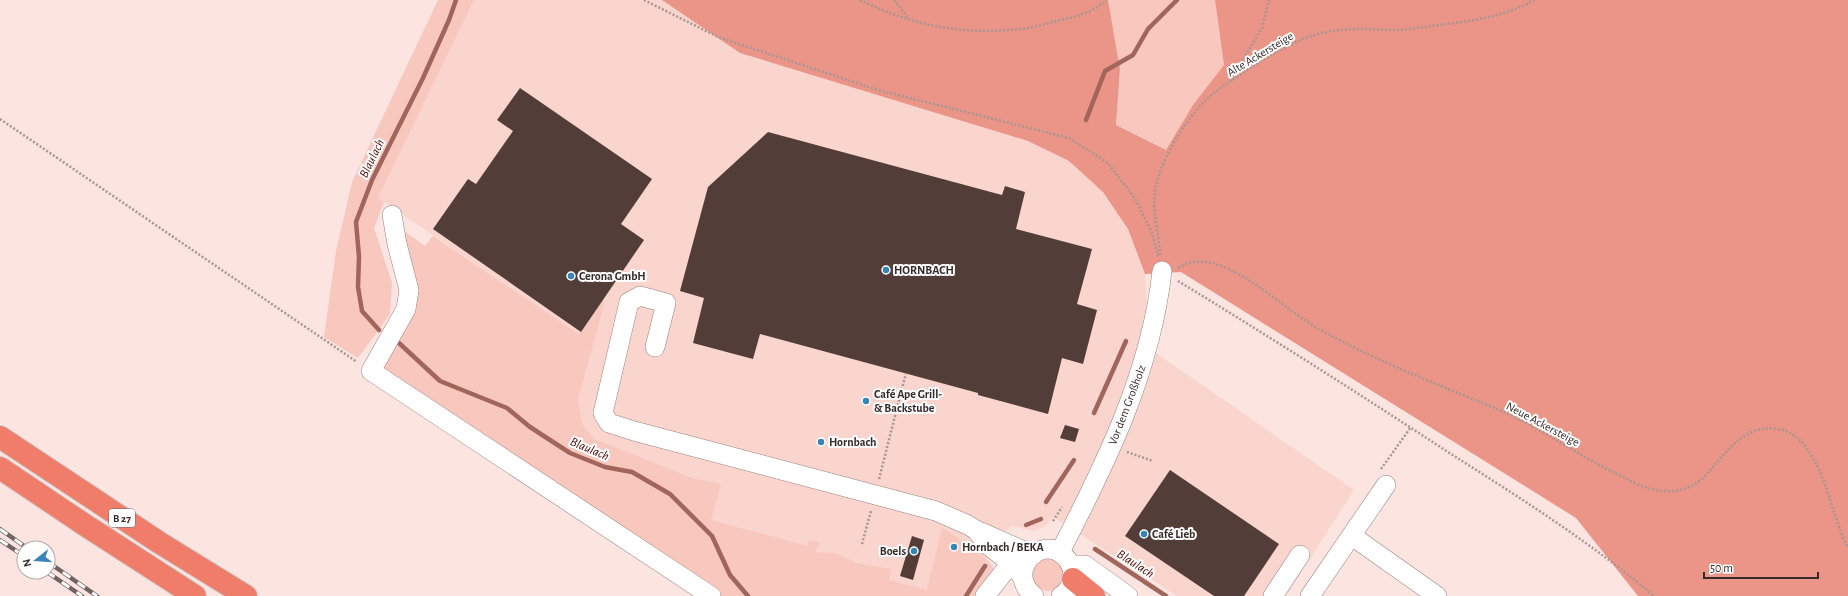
<svg xmlns="http://www.w3.org/2000/svg" width="1848" height="596" font-family="'Alegreya Sans',sans-serif">
<style>
.built{fill:#f9d5ce}
.green{fill:#f8c7be}
.forest{fill:#ea9587}
.lines{fill:none;stroke-linecap:round;stroke-linejoin:round}
.stream{stroke:#a1655b;stroke-width:4.5}
.building{fill:#533d39}
.minor-casing{stroke:#9a807c;stroke-width:20}
.highway-casing{stroke:#cfcccc;stroke-width:24}
.path{stroke:#a89693;stroke-width:2.5;stroke-dasharray:2 2;stroke-linecap:butt}
.minor{stroke:#fff;stroke-width:19}
.highway{stroke:#f07c6a;stroke-width:22}
.rail-casing{stroke:#726361;stroke-width:4.5}
.rail{stroke:#fff;stroke-width:3;stroke-dasharray:9;stroke-linecap:butt}
.poi-dot{fill:#3785b7;stroke:#fff;stroke-width:1.5}
.labels{text-anchor:middle;stroke-width:4;stroke-linejoin:round;paint-order:stroke}
.shield{fill:#fff;stroke:#726a69;stroke-width:1}
.shield-label{font-size:11px;font-weight:bold;fill:#352a29}
.street-label{font-size:12px;fill:#352a29;stroke:#fff}
.poi-label{font-size:12px;font-weight:bold;fill:#352a29;stroke:#fff;text-anchor:start}
.water-label{font-size:13px;font-style:italic;fill:#530703;stroke:#fff}
</style>
<rect width="100%" height="100%" fill="#fce5e1"/>
<!-- built -->
<path class="built" d="M474,0H662L740,53L1029,141L1069,161L1103,192L1128,229L1145,274L1147,310L1143,344L1354,490L1286,596H1177L1053,517L1046,526L1034,531L1012,526L981,547L994,569L979,590L777,596L536,402L579,334L378,198Z"/>
<!-- green -->
<g class="green">
<path d="M438,0H474L378,198L384,202L374,228L392,283L390,314L358,358L324,337L336,251L352,182Z"/>
<path d="M1108,0H1215L1224,65L1193,106L1166,150L1116,125L1120,69Z"/>
<path d="M393,223L425,246L433,236L579,334L603,299L604,305L578,399L582,424L594,439L692,478L721,484L711,520L808,546L809,540L820,543L815,552L836,553L857,563L891,569L889,580L927,590L942,528C962,540 980,551 994,569L976,596H711L384,371L382,358L406,309Z"/>
<circle cx="1048" cy="575" r="16"/>
</g>
<!-- forest -->
<path class="forest" d="M662,0H1108L1120,69L1116,125L1166,150L1193,105L1224,65L1215,0H1848V596H1638L1576,518L1181,272L1145,274L1128,229L1103,192L1069,161L1028,141L740,53Z"/>
<g class="lines">
<!-- stream -->
<g class="stream">
<path d="M1086,120L1105,71L1133,55L1148,29L1177,0"/>
<path d="M379,330L362,311L358,287L359,257L356,222L372,180L423,78L449,20L456,0"/>
<path d="M399,343L440,381L507,408L530,427L570,453L605,467L632,472L670,494L712,536L730,575L748,596"/>
<path d="M1094,413L1126,341"/>
<path d="M1046,502L1074,460"/>
<path d="M1026,525L1041,519"/>
<path d="M1095,549L1166,596"/>
<path d="M966,596L985,566"/>
</g>
</g>
<!-- building -->
<g class="building">
<path d="M520,88L652,179L621,224L644,240L581,332L433,229L468,179L476,184L513,131L497,120Z"/>
<path d="M768,132L1002,195L1005,186L1025,192L1016,229L1092,249L1077,304L1097,310L1083,364L1062,358L1048,414L978,395V393L760,334L753,359L693,343L704,298L680,291L708,187Z"/>
<path d="M1065,425L1079,429L1075,442L1060,438Z"/>
<path d="M1170,470L1279,544L1244,596H1214L1125,536Z"/>
<path d="M912,536L924,540L913,580L900,576Z"/>
</g>
<g class="lines">
<!-- minor casing -->
<g class="minor-casing">
<g id="minor">
<path d="M392,215L397,244L409,290L406,309L371,371L711,596"/>
<path d="M655,347L666,303L640,296L629,302L603,413L609,423L634,431L936,511L968,525L976,530L988,545L1011,563L1022,576"/>
<path d="M981,532L1033,555"/>
<path d="M1352,536L1437,596"/>
<path d="M1060,552C1106,463 1151,372 1162,271"/>
<path d="M1071,565H1085L1128,596"/>
<path d="M985,596L1011,563"/>
<path d="M1034,596C1005,573 1039,533 1064,556C1070,561 1073,568 1073,576C1072,584 1068,592 1061,596"/>
<path d="M1273,596L1300,555"/>
<path d="M1310,596L1386,485"/>
</g>
</g>
<!-- highway casing -->
<g class="highway-casing">
<g id="highway">
<path d="M0,437L160,543L246,596"/>
<path d="M0,468L85,525L195,596"/>
<path d="M1073,579L1094,596"/>
</g>
</g>
<!-- path -->
<g class="path">
<path d="M644,0L718,37L878,90L1069,138L1108,163L1136,200L1152,233L1158,256"/>
<path d="M860,0C914,26 960,35 1020,29C1032,28 1045,24 1056,21C1074,17 1092,14 1106,0"/>
<path d="M894,0L909,19"/>
<path d="M1231,80L1262,28L1269,0"/>
<path d="M0,119L357,362"/>
<path d="M1160,255C1159,235 1152,212 1155,192C1159,162 1185,120 1206,100C1217,89 1230,82 1243,73C1273,53 1304,33 1341,30C1360,28 1380,30 1399,30C1412,29 1425,27 1438,25C1471,21 1505,17 1534,0"/>
<path d="M1178,268C1190,260 1204,260 1218,265C1254,277 1286,310 1319,329C1367,356 1419,377 1470,398C1490,406 1511,414 1530,425C1560,442 1590,461 1621,476C1634,483 1648,490 1663,491C1675,492 1685,490 1695,484C1702,480 1708,473 1713,467C1730,447 1748,424 1777,429C1789,430 1800,438 1807,449C1828,478 1832,516 1848,548"/>
<path d="M1178,281C1270,337 1361,395 1451,454C1519,497 1593,544 1654,596"/>
<path d="M1127,452L1153,461"/>
<path d="M1381,469L1411,427"/>
<path d="M879,479L906,373"/>
<path d="M1053,521L1062,507"/>
<path d="M862,544L871,511"/>
</g>
<!-- minor -->
<use href="#minor" class="minor"/>
<!-- highway -->
<use href="#highway" class="highway"/>
<!-- rail casing -->
<g class="rail-casing">
<g id="rail">
<path d="M0,529L27,548"/>
<path d="M0,540L24,556"/>
<path d="M48,562L97,596"/>
<path d="M47,572L82,596"/>
</g>
</g>
<!-- rail -->
<use href="#rail" class="rail"/>
</g>
<!-- markers -->
<g class="poi-dot">
<circle cx="886" cy="270" r="4"/>
<circle cx="571" cy="276" r="4"/>
<circle cx="866" cy="401" r="4"/>
<circle cx="821" cy="442" r="4"/>
<circle cx="1144" cy="534" r="4"/>
<circle cx="954" cy="547" r="4"/>
<circle cx="914" cy="551" r="4"/>
</g>
<g class="labels">
<!-- shield labels -->
<rect class="shield" x="109" y="509" width="26" height="18" rx="3"/>
<g class="shield-label">
<text x="122" y="522">B 27</text>
</g>
<!-- street labels -->
<g class="street-label">
<text transform="translate(1260 54) rotate(-31)" y="4">Alte Ackersteige</text>
<text transform="translate(1127 405) rotate(-69)" y="4">Vor dem Großholz</text>
<text transform="translate(1543 424) rotate(28)" y="4">Neue Ackersteige</text>
</g>
<!-- poi labels -->
<g class="poi-label">
<text x="894" y="274">HORNBACH</text>
<text x="579" y="280">Cerona GmbH</text>
<text x="874" y="398">Café Ape Grill-<tspan x="874" dy="14">&amp; Backstube</tspan></text>
<text x="829" y="446">Hornbach</text>
<text x="1152" y="538">Café Lieb</text>
<text x="962" y="551">Hornbach / BEKA</text>
<text x="906" y="555" text-anchor="end">Boels</text>
</g>
<!-- water labels -->
<g class="water-label">
<text transform="translate(371 158) rotate(-64)" y="5">Blaulach</text>
<text transform="translate(590 448) rotate(23)" y="5">Blaulach</text>
<text transform="translate(1136 563) rotate(33)" y="5">Blaulach</text>
</g>
</g>
<!-- north arrow -->
<g transform="translate(36 560) rotate(253)"><circle r="19" fill="#ffffff" stroke="#aeaaa9"/>
<path d="M0-3L7 15L0 10L-7 15Z" fill="#3785b7"/>
<text y="-6" font-size="11" font-weight="bold" text-anchor="middle" fill="#352a29">N</text>
</g>
<!-- scale -->
<path d="M1704 572v6h114v-6" fill="none" stroke="#352a29" stroke-width="2"/>
<text x="1710" y="572" font-size="12" fill="#352a29" stroke="#ffffff" stroke-width="3" paint-order="stroke">50 m</text>
</svg>
